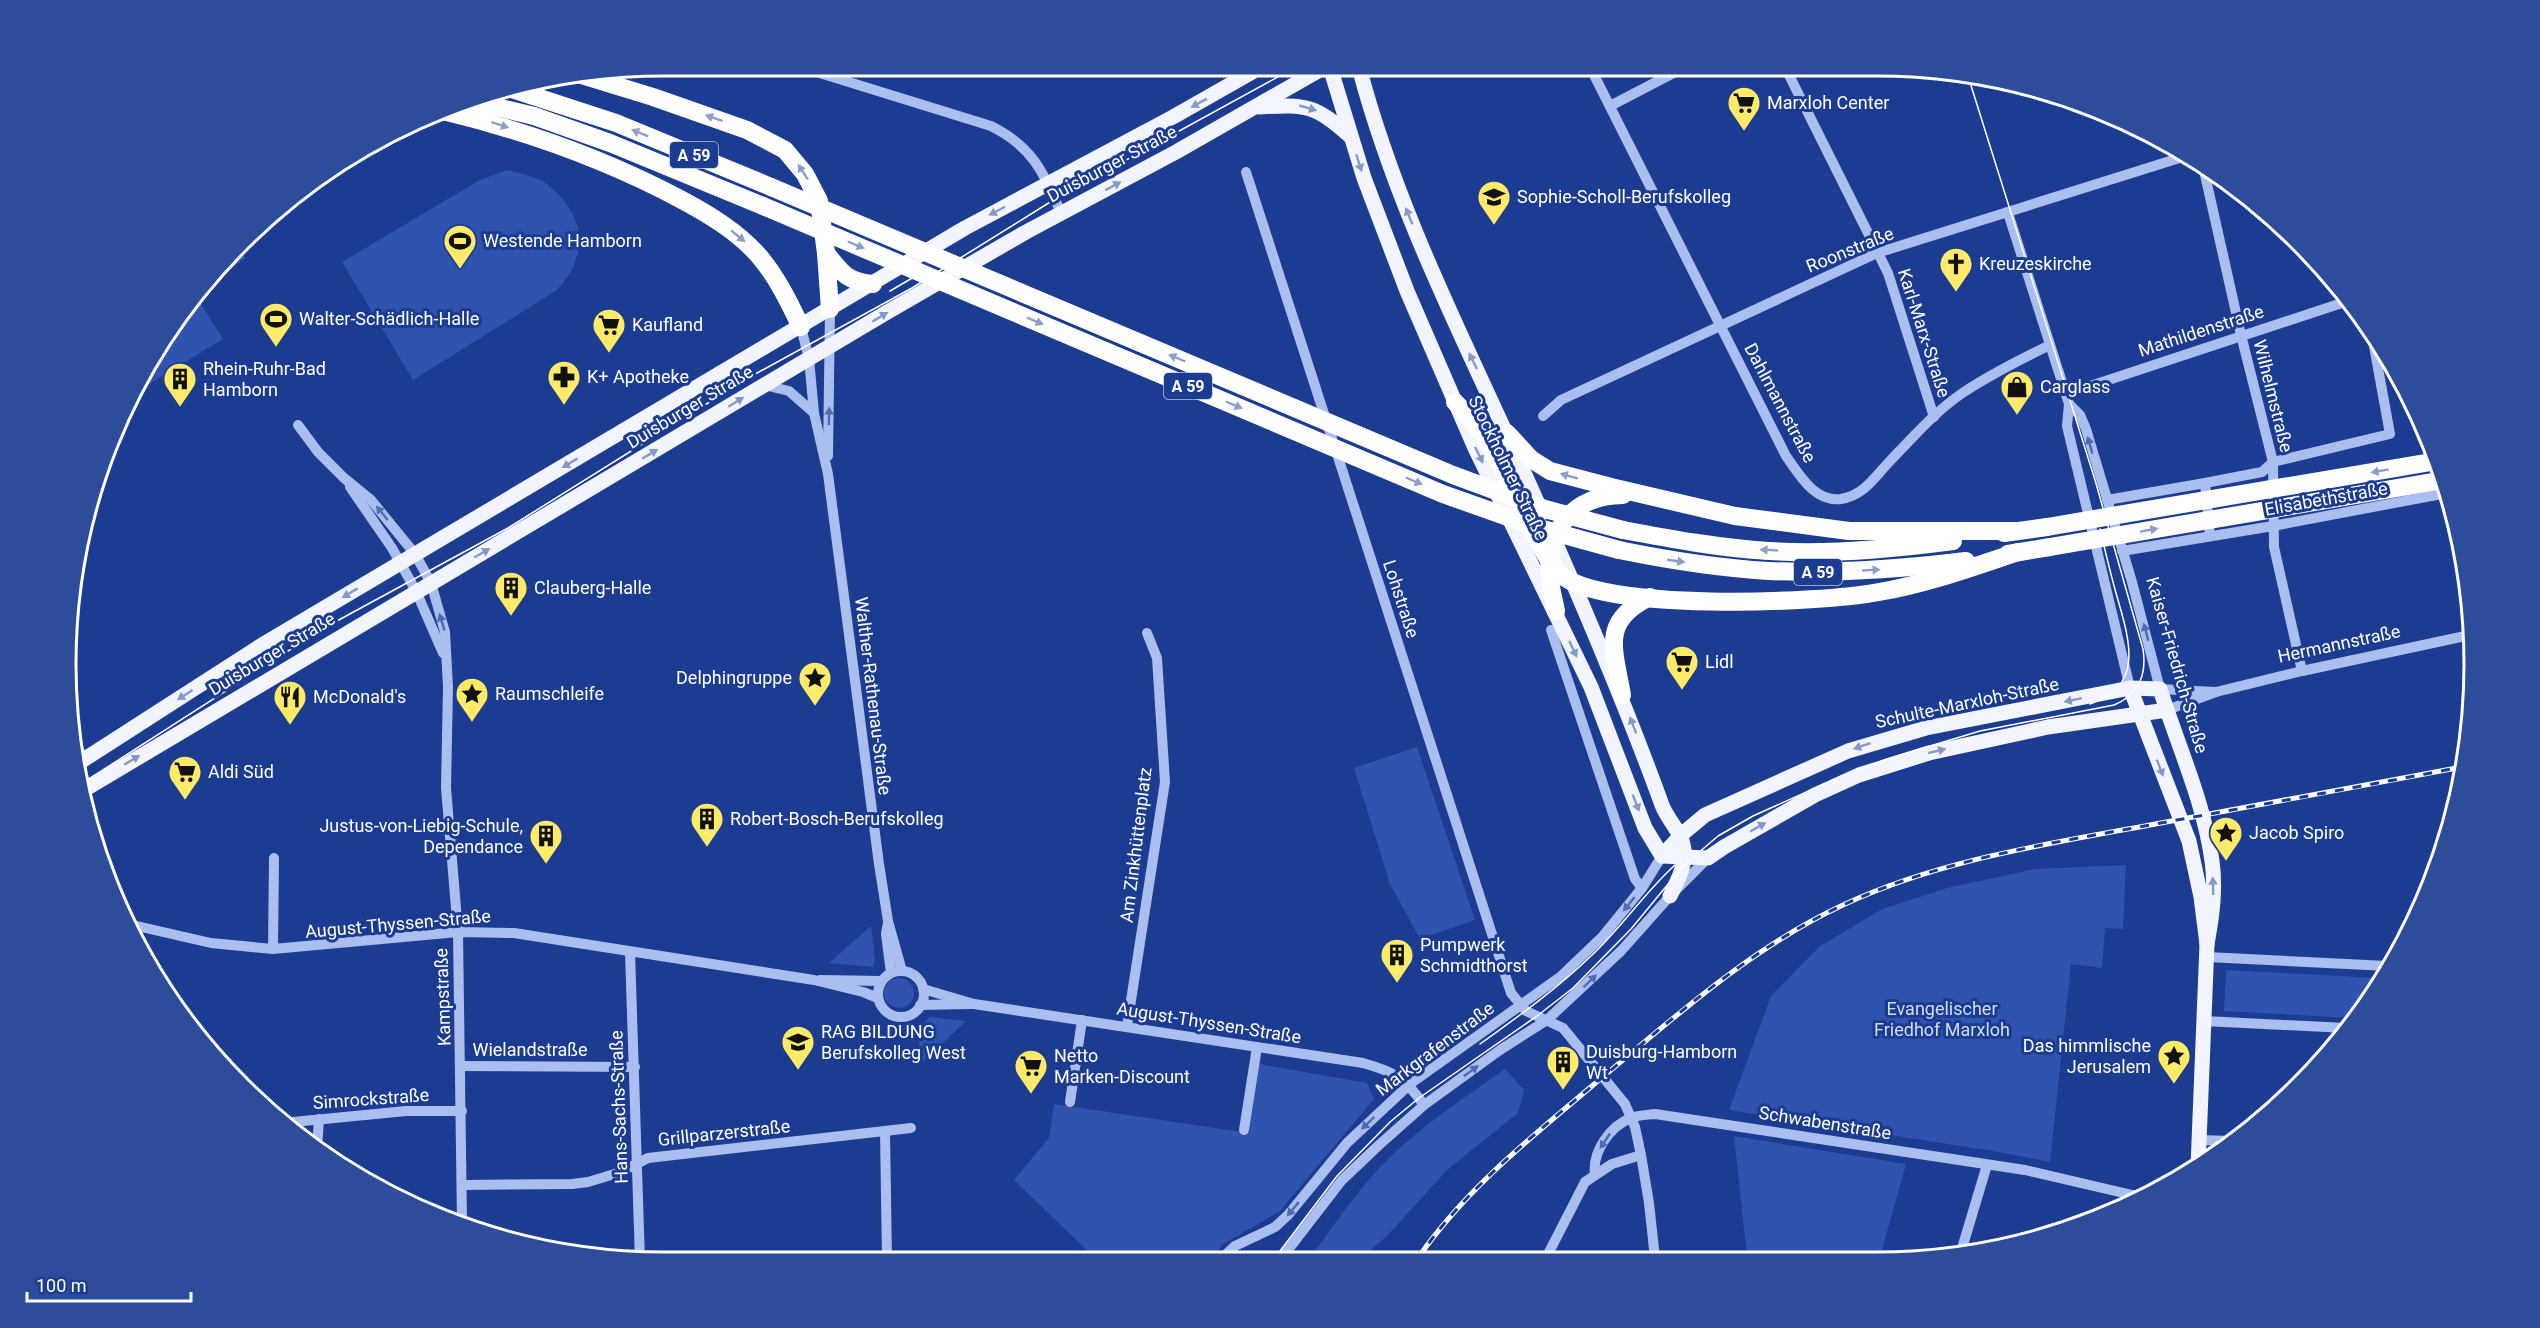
<svg xmlns="http://www.w3.org/2000/svg" width="2540" height="1328" font-family="Roboto,sans-serif">
<style>
.green{fill:#2e54af}
.lines{fill:none;stroke-linecap:round;stroke-linejoin:round}
.minor{stroke:#aabeef;stroke-width:10}
.major{stroke:#f2f5ff;stroke-width:15}
.highway{stroke:#fff;stroke-width:18}
.tram{stroke:#fff;stroke-width:1.5}
.rail-casing{stroke:#fff;stroke-width:5}
.rail{stroke:#1b3c91;stroke-width:3;stroke-dasharray:9;stroke-linecap:butt}
.highway-bridge{stroke:#fff;stroke-width:18}
.oneway{fill:#8698c8}
.oneway2{fill:#8d9ec8}
.oneway3{fill:#4d6ab2}
.labels{text-anchor:middle;stroke-width:6;stroke-linejoin:round;paint-order:stroke}
.shield{fill:#1b3c91;stroke:#bbc4de;stroke-width:1.5}
.shield-label{font-size:16px;font-weight:bold;fill:#fff}
.poi-label{font-size:18px;fill:#fff;stroke:#1b3c91;text-anchor:start}
.street-label{font-size:18px;fill:#fff;stroke:#1b3c91}
.park-label{font-size:18px;fill:#d1ddfa;stroke:#1b3c91}
.rim{fill:none;stroke:#fff;stroke-width:3}
</style>
<rect width="100%" height="100%" fill="#1b3c91"/>
<!-- green -->
<g class="green">
<path d="M507,170C517,173 528,175 538,179C546,182 554,190 560,196C588,227 584,261 557,290L413,380L342,262L480,180Z"/>
<path d="M237,248L246,258L197,292L215,269Z"/>
<path d="M195,295L223,339L133,394L167,332Z"/>
<path d="M1417,747L1475,920L1420,939L1390,884L1354,768Z"/>
<path d="M2126,865L2123,929L2105,928L2102,968L2071,964L2050,1162L1999,1152L1729,1110L1771,996L1819,947L1882,909L1947,888L2035,869Z"/>
<path d="M871,926L875,959L873,967L829,963Z"/>
<path d="M2226,970L2379,978L2352,1018L2224,1011Z"/>
<circle cx="899" cy="993" r="15"/>
<path d="M930,1017L966,1021L924,1061H921L918,1031L923,1029L924,1023Z"/>
<path d="M1259,1064L1367,1083L1374,1099L1280,1211L1223,1244L1212,1259H1096L1014,1180L1049,1138L1054,1104L1249,1133Z"/>
<path d="M1505,1069L1524,1090L1518,1113L1448,1169L1387,1236L1360,1259H1309C1330,1231 1350,1201 1373,1175C1410,1133 1460,1101 1505,1069Z"/>
<path d="M1734,1136L1906,1164L1880,1257H1747Z"/>
</g>
<g class="lines">
<!-- minor -->
<g class="minor">
<path d="M797,66L991,126C1033,147 1043,172 1061,213"/>
<path d="M1590,67L1786,456C1799,474 1814,502 1841,499C1865,495 1875,476 1891,460C1912,438 1935,412 1961,394C1989,375 2019,360 2050,345"/>
<path d="M1785,67L1888,273L1934,417"/>
<path d="M1610,106L1685,67"/>
<path d="M2203,166L2241,335L2273,462L2274,547L2302,671"/>
<path d="M1246,172L1511,993L1526,1011L1563,1028L1625,1104L1635,1127L1641,1155L1649,1203L1655,1258"/>
<path d="M2008,213L2069,404L2080,415L2086,429L2132,582L2160,689L2216,692"/>
<path d="M801,327L809,359L814,413L828,474L879,864L888,921L902,971"/>
<path d="M764,385L789,391L814,413"/>
<path d="M2066,394L2348,301"/>
<path d="M2069,404L2067,426L2130,688"/>
<path d="M1543,416L1561,400L1877,253L2186,156"/>
<path d="M298,425L318,452L344,478L371,500L415,554L431,583L445,632L448,687L446,788L458,932L462,1224"/>
<path d="M828,456L830,309"/>
<path d="M350,487L392,548L416,591L443,653"/>
<path d="M2107,500L2205,483"/>
<path d="M2210,536L2205,483L2262,472L2273,462L2390,434L2372,335"/>
<path d="M2122,551L2273,526L2447,493"/>
<path d="M1551,630L1635,879L1642,888"/>
<path d="M2167,710L2216,692L2302,671L2470,635"/>
<path d="M74,742L85,760"/>
<path d="M888,923L886,934L891,973"/>
<path d="M128,924L211,943L273,949L458,932L514,933L814,980L863,992L878,998"/>
<path d="M273,949L274,858"/>
<path d="M630,952L640,1261"/>
<path d="M2207,957L2387,966"/>
<circle cx="901" cy="994" r="23"/>
<path d="M820,980L881,981"/>
<path d="M923,989L974,1004L1363,1063C1395,1072 1405,1078 1424,1105"/>
<path d="M920,1005L971,1004"/>
<path d="M2204,1021L2346,1028"/>
<path d="M1127,1026L1165,782L1157,658L1147,633"/>
<path d="M462,1066L635,1067"/>
<path d="M1070,1102L1082,1020"/>
<path d="M283,1123L406,1111H462"/>
<path d="M1244,1130L1257,1047"/>
<path d="M885,1131L887,1260"/>
<path d="M2199,1140L2231,1141"/>
<path d="M317,1149L319,1119"/>
<path d="M1595,1174C1592,1152 1610,1126 1631,1118C1638,1115 1647,1115 1655,1114L2025,1170L2141,1197"/>
<path d="M463,1185L572,1184L588,1182L621,1172L648,1158L911,1128"/>
<path d="M1960,1255L1987,1165"/>
<path d="M1546,1258L1585,1182L1612,1164L1641,1155"/>
<path d="M1221,1259L1235,1246L1275,1227L1288,1215L1347,1143L1410,1084L1560,977L1603,936L1642,888L1662,856"/>
<path d="M1281,1259L1342,1180L1379,1145L1424,1105L1500,1050L1547,1020L1621,951L1670,896L1708,858"/>
<path d="M870,1260L887,1258"/>
</g>
<!-- major -->
<g class="major">
<path d="M1330,67L1364,178L1407,291L1475,448L1591,687L1645,828L1662,856L1708,858L1724,847L1815,795L1859,775L1929,753L2048,727L2167,710"/>
<path d="M1359,67C1400,223 1478,366 1542,513"/>
<path d="M1260,107C1307,104 1315,105 1351,137"/>
<path d="M1553,537C1592,626 1629,714 1662,805C1668,821 1682,832 1684,849C1686,866 1677,882 1670,896"/>
<path d="M2130,688L2189,841L2201,897L2207,944L2198,1167"/>
<path d="M77,764L262,645L965,228L1173,117L1261,67"/>
<path d="M82,791L889,311L1026,232L1176,152L1325,67"/>
<path d="M1662,856L1681,835L1705,815L1848,751L1926,728L2115,691L2130,688L2160,689C2178,746 2204,802 2212,861C2216,889 2212,917 2207,944"/>
</g>
<!-- highway -->
<g class="highway">
<path d="M578,74L653,97L747,130L785,150L805,174L819,201L826,253L830,309"/>
<path d="M509,88L616,123L771,187"/>
<path d="M468,100L534,116L610,143L763,206"/>
<path d="M443,111C526,131 607,160 682,200C710,215 738,232 759,256C777,277 789,302 801,327"/>
<path d="M826,253C842,273 846,281 873,284"/>
<path d="M1455,402C1488,433 1506,476 1526,517C1535,535 1544,556 1558,572C1595,613 1823,603 1879,592C1926,584 1973,567 2018,552"/>
<path d="M1507,433L1531,459L1550,471L1611,487L1735,516L1849,531H2016"/>
<path d="M1623,530C1671,539 1720,548 1769,551C1830,555 1893,549 1953,541"/>
<path d="M2004,533L2047,527"/>
<path d="M1619,550C1668,560 1718,568 1769,571C1835,574 1900,569 1966,561"/>
<path d="M2008,554L2050,547"/>
<path d="M1556,611C1553,595 1547,576 1550,560C1555,518 1582,495 1623,495"/>
<path d="M1622,695C1614,649 1600,621 1650,597"/>
</g>
<!-- tram -->
<g class="tram">
<path d="M890,291L926,270"/>
<path d="M2090,704C2147,686 2128,636 2116,593C2110,572 2105,550 2100,529"/>
<path d="M81,784L324,628L508,528L748,378L912,288L1055,199L1296,67"/>
<path d="M1480,1044C1519,1016 1558,988 1592,955C1622,927 1645,892 1676,864"/>
<path d="M1274,1259L1337,1176L1390,1122L1419,1098L1537,1016L1573,988L1631,929L1683,866L1718,836L1753,816L1842,776L1887,759L1980,731L2114,705C2138,695 2147,675 2143,649L2095,480L1968,76"/>
</g>
<!-- rail casing -->
<g class="rail-casing">
<path id="rail" d="M1418,1258C1465,1190 1529,1139 1592,1086C1670,1021 1750,948 1843,905C1939,860 2047,844 2150,825C2254,806 2358,787 2462,767"/>
</g>
<!-- rail -->
<use href="#rail" class="rail"/>
<!-- highway-bridge -->
<g class="highway-bridge">
<path d="M771,187L1453,475L1545,509L1623,530"/>
<path d="M763,206L1443,494L1539,528L1619,550"/>
<path d="M2047,527L2437,461"/>
<path d="M2050,547L2444,480"/>
</g>
</g>
<!-- one-way arrows -->
<defs><path id="oneway-solid" d="M-6-.8H1V-3.2L6.5 0L1 3.2V.8H-6Z" transform="scale(1.5)"/></defs>
<g class="oneway">
<use href="#oneway-solid" transform="translate(1199 103) rotate(151)"/>
<use href="#oneway-solid" transform="translate(1308 108) rotate(16)"/>
<use href="#oneway-solid" transform="translate(1359 163) rotate(72)"/>
<use href="#oneway-solid" transform="translate(1113 186) rotate(-28)"/>
<use href="#oneway-solid" transform="translate(997 211) rotate(152)"/>
<use href="#oneway-solid" transform="translate(1409 216) rotate(-112)"/>
<use href="#oneway-solid" transform="translate(880 317) rotate(-31)"/>
<use href="#oneway-solid" transform="translate(1473 361) rotate(-116)"/>
<use href="#oneway-solid" transform="translate(736 402) rotate(-32)"/>
<use href="#oneway-solid" transform="translate(650 454) rotate(-31)"/>
<use href="#oneway-solid" transform="translate(1479 455) rotate(64)"/>
<use href="#oneway-solid" transform="translate(570 463) rotate(149)"/>
<use href="#oneway-solid" transform="translate(482 553) rotate(-30)"/>
<use href="#oneway-solid" transform="translate(350 593) rotate(149)"/>
<use href="#oneway-solid" transform="translate(1573 649) rotate(65)"/>
<use href="#oneway-solid" transform="translate(185 695) rotate(147)"/>
<use href="#oneway-solid" transform="translate(2073 700) rotate(168)"/>
<use href="#oneway-solid" transform="translate(1633 725) rotate(-111)"/>
<use href="#oneway-solid" transform="translate(1862 746) rotate(161)"/>
<use href="#oneway-solid" transform="translate(1937 751) rotate(-13)"/>
<use href="#oneway-solid" transform="translate(132 760) rotate(-31)"/>
<use href="#oneway-solid" transform="translate(2160 768) rotate(69)"/>
<use href="#oneway-solid" transform="translate(1636 803) rotate(69)"/>
<use href="#oneway-solid" transform="translate(1758 827) rotate(-30)"/>
<use href="#oneway-solid" transform="translate(2213 886) rotate(-92)"/>
</g>
<g class="oneway2">
<use href="#oneway-solid" transform="translate(714 118) rotate(-161)"/>
<use href="#oneway-solid" transform="translate(500 125) rotate(18)"/>
<use href="#oneway-solid" transform="translate(640 133) rotate(-158)"/>
<use href="#oneway-solid" transform="translate(803 172) rotate(-123)"/>
<use href="#oneway-solid" transform="translate(738 236) rotate(39)"/>
<use href="#oneway-solid" transform="translate(856 245) rotate(23)"/>
<use href="#oneway-solid" transform="translate(1035 321) rotate(23)"/>
<use href="#oneway-solid" transform="translate(1177 358) rotate(-157)"/>
<use href="#oneway-solid" transform="translate(1234 405) rotate(23)"/>
<use href="#oneway-solid" transform="translate(2380 471) rotate(170)"/>
<use href="#oneway-solid" transform="translate(1569 476) rotate(-164)"/>
<use href="#oneway-solid" transform="translate(1414 481) rotate(23)"/>
<use href="#oneway-solid" transform="translate(2149 530) rotate(-10)"/>
<use href="#oneway-solid" transform="translate(1769 550) rotate(-177)"/>
<use href="#oneway-solid" transform="translate(1676 561) rotate(8)"/>
<use href="#oneway-solid" transform="translate(1871 570) rotate(-3)"/>
</g>
<g class="oneway3">
<use href="#oneway-solid" transform="translate(829 416) rotate(-89)"/>
<use href="#oneway-solid" transform="translate(2090 445) rotate(-106)"/>
<use href="#oneway-solid" transform="translate(382 513) rotate(-129)"/>
<use href="#oneway-solid" transform="translate(442 622) rotate(-107)"/>
<use href="#oneway-solid" transform="translate(2146 632) rotate(-105)"/>
<use href="#oneway-solid" transform="translate(1629 904) rotate(129)"/>
<use href="#oneway-solid" transform="translate(1590 981) rotate(-44)"/>
<use href="#oneway-solid" transform="translate(1471 1071) rotate(-36)"/>
<use href="#oneway-solid" transform="translate(1368 1123) rotate(136)"/>
<use href="#oneway-solid" transform="translate(1605 1141) rotate(124)"/>
<use href="#oneway-solid" transform="translate(1293 1209) rotate(130)"/>
</g>
<!-- icons -->
<defs>
<g id="supermarket-pin" transform="scale(1.725)"><path d="M0 17L-7.5 6A9.5 9.5 0 1 1 7.5 6Z" fill="#ffeb68" stroke="#1b3c91"/><path d="M-6-5.5h2.5l.6 2H6L4.5 2H-2.5L-4.4-4H-6ZM-1.5 3.2a1.3 1.3 0 1 0 .1 0ZM3 3.2a1.3 1.3 0 1 0 .1 0Z" fill="#111"/></g>
<g id="school-pin" transform="scale(1.725)"><path d="M0 17L-7.5 6A9.5 9.5 0 1 1 7.5 6Z" fill="#ffeb68" stroke="#1b3c91"/><path d="M0-5L7-2L0 1L-7-2ZM-4 1L0 2.5L4 1V4Q0 6-4 4Z" fill="#111"/></g>
<g id="stadium-pin" transform="scale(1.725)"><path d="M0 17L-7.5 6A9.5 9.5 0 1 1 7.5 6Z" fill="#ffeb68" stroke="#1b3c91"/><path d="M0-5a6.5 5 0 1 0 0 10a6.5 5 0 1 0 0-10ZM-3.5-1.8h7v3.6h-7Z" fill="#111"/></g>
<g id="church-pin" transform="scale(1.725)"><path d="M0 17L-7.5 6A9.5 9.5 0 1 1 7.5 6Z" fill="#ffeb68" stroke="#1b3c91"/><path d="M-1.2-6h2.4v3.5h3.3v2.4h-3.3V6h-2.4V-.1h-3.3v-2.4h3.3Z" fill="#111"/></g>
<g id="pharmacy-pin" transform="scale(1.725)"><path d="M0 17L-7.5 6A9.5 9.5 0 1 1 7.5 6Z" fill="#ffeb68" stroke="#1b3c91"/><path d="M-2-6h4v4h4v4h-4v4h-4v-4h-4v-4h4Z" fill="#111"/></g>
<g id="building-pin" transform="scale(1.725)"><path d="M0 17L-7.5 6A9.5 9.5 0 1 1 7.5 6Z" fill="#ffeb68" stroke="#1b3c91"/><path d="M-4-6H4V6H1V3H-1V6H-4ZM-2.5-4.3h1.7v1.8h-1.7ZM.8-4.3h1.7v1.8H.8ZM-2.5-1h1.7V.8h-1.7ZM.8-1h1.7V.8H.8Z" fill="#111"/></g>
<g id="shop-pin" transform="scale(1.725)"><path d="M0 17L-7.5 6A9.5 9.5 0 1 1 7.5 6Z" fill="#ffeb68" stroke="#1b3c91"/><path d="M-5-2.5h2.3a2.7 3.5 0 0 1 5.4 0H5L5.5 6h-11ZM-1.5-2.5h3a1.5 2.3 0 0 0-3 0Z" fill="#111"/></g>
<g id="sight-pin" transform="scale(1.725)"><path d="M0 17L-7.5 6A9.5 9.5 0 1 1 7.5 6Z" fill="#ffeb68" stroke="#1b3c91"/><path d="M0-6L1.8-2.2L6-1.7L2.9 1.2L3.7 5.4L0 3.3L-3.7 5.4L-2.9 1.2L-6-1.7L-1.8-2.2Z" fill="#111"/></g>
<g id="restaurant-pin" transform="scale(1.725)"><path d="M0 17L-7.5 6A9.5 9.5 0 1 1 7.5 6Z" fill="#ffeb68" stroke="#1b3c91"/><path d="M-5-6h1v4h1v-4h1v4h1v-4h1v5L-1.5 .5V6h-2V.5L-5-1ZM5-6V6H3V1.5H1.5Q1.5-4 5-6Z" fill="#111"/></g>
</defs>
<g fill-rule="evenodd">
<use href="#supermarket-pin" x="1744" y="103"/>
<use href="#school-pin" x="1494" y="197"/>
<use href="#stadium-pin" x="460" y="241"/>
<use href="#church-pin" x="1956" y="264"/>
<use href="#stadium-pin" x="276" y="319"/>
<use href="#supermarket-pin" x="609" y="325"/>
<use href="#pharmacy-pin" x="564" y="377"/>
<use href="#building-pin" x="180" y="379"/>
<use href="#shop-pin" x="2017" y="387"/>
<use href="#building-pin" x="511" y="588"/>
<use href="#supermarket-pin" x="1682" y="662"/>
<use href="#sight-pin" x="815" y="678"/>
<use href="#sight-pin" x="472" y="694"/>
<use href="#restaurant-pin" x="290" y="697"/>
<use href="#supermarket-pin" x="185" y="772"/>
<use href="#building-pin" x="707" y="819"/>
<use href="#sight-pin" x="2226" y="833"/>
<use href="#building-pin" x="546" y="836"/>
<use href="#building-pin" x="1397" y="955"/>
<use href="#school-pin" x="798" y="1042"/>
<use href="#sight-pin" x="2174" y="1056"/>
<use href="#building-pin" x="1563" y="1062"/>
<use href="#supermarket-pin" x="1031" y="1066"/>
</g>
<g class="labels">
<!-- shield labels -->
<g class="shield">
<rect x="670" y="142" width="48" height="26" rx="4.5"/>
<rect x="1164" y="373" width="48" height="26" rx="4.5"/>
<rect x="1794" y="559" width="48" height="26" rx="4.5"/>
</g>
<g class="shield-label">
<text x="694" y="161">A 59</text>
<text x="1188" y="392">A 59</text>
<text x="1818" y="578">A 59</text>
</g>
<!-- poi labels -->
<g class="poi-label">
<text x="1767" y="109">Marxloh Center</text>
<text x="1517" y="203">Sophie-Scholl-Berufskolleg</text>
<text x="483" y="247">Westende Hamborn</text>
<text x="1979" y="270">Kreuzeskirche</text>
<text x="299" y="325">Walter-Schädlich-Halle</text>
<text x="632" y="331">Kaufland</text>
<text x="203" y="375">Rhein-Ruhr-Bad<tspan x="203" dy="21">Hamborn</tspan></text>
<text x="587" y="383">K+ Apotheke</text>
<text x="2040" y="393">Carglass</text>
<text x="534" y="594">Clauberg-Halle</text>
<text x="1705" y="668">Lidl</text>
<text x="792" y="684" text-anchor="end">Delphingruppe</text>
<text x="495" y="700">Raumschleife</text>
<text x="313" y="703">McDonald's</text>
<text x="208" y="778">Aldi Süd</text>
<text x="730" y="825">Robert-Bosch-Berufskolleg</text>
<text x="523" y="832" text-anchor="end">Justus-von-Liebig-Schule,<tspan x="523" dy="21">Dependance</tspan></text>
<text x="2249" y="839">Jacob Spiro</text>
<text x="1420" y="951">Pumpwerk<tspan x="1420" dy="21">Schmidthorst</tspan></text>
<text x="821" y="1038">RAG BILDUNG<tspan x="821" dy="21">Berufskolleg West</tspan></text>
<text x="2151" y="1052" text-anchor="end">Das himmlische<tspan x="2151" dy="21">Jerusalem</tspan></text>
<text x="1586" y="1058">Duisburg-Hamborn<tspan x="1586" dy="21">Wt</tspan></text>
<text x="1054" y="1062">Netto<tspan x="1054" dy="21">Marken-Discount</tspan></text>
</g>
<!-- street labels -->
<g class="street-label">
<text transform="translate(1112 164) rotate(-28)" y="6">Duisburger Straße</text>
<text transform="translate(1850 250) rotate(-22)" y="6">Roonstraße</text>
<text transform="translate(2201 331) rotate(-18)" y="6">Mathildenstraße</text>
<text transform="translate(1924 333) rotate(72)" y="6">Karl-Marx-Straße</text>
<text transform="translate(2273 396) rotate(76)" y="6">Wilhelmstraße</text>
<text transform="translate(1780 403) rotate(62)" y="6">Dahlmannstraße</text>
<text transform="translate(690 407) rotate(-31)" y="6">Duisburger Straße</text>
<text transform="translate(1508 468) rotate(64)" y="6">Stockholmer Straße</text>
<text transform="translate(2326 499) rotate(-10)" y="6">Elisabethstraße</text>
<text transform="translate(1401 599) rotate(72)" y="6">Lohstraße</text>
<text transform="translate(2339 644) rotate(-12)" y="6">Hermannstraße</text>
<text transform="translate(272 654) rotate(-31)" y="6">Duisburger Straße</text>
<text transform="translate(2177 665) rotate(74)" y="6">Kaiser-Friedrich-Straße</text>
<text transform="translate(873 696) rotate(83)" y="6">Walther-Rathenau-Straße</text>
<text transform="translate(1967 703) rotate(-12)" y="6">Schulte-Marxloh-Straße</text>
<text transform="translate(1136 845) rotate(-83)" y="6">Am Zinkhüttenplatz</text>
<text transform="translate(398 924) rotate(-5)" y="6">August-Thyssen-Straße</text>
<text transform="translate(443 997) rotate(-92)" y="6">Kampstraße</text>
<text transform="translate(1209 1023) rotate(9)" y="6">August-Thyssen-Straße</text>
<text transform="translate(1435 1049) rotate(-37)" y="6">Markgrafenstraße</text>
<text x="530" y="1056">Wielandstraße</text>
<text transform="translate(371 1099) rotate(-4)" y="6">Simrockstraße</text>
<text transform="translate(619 1107) rotate(-92)" y="6">Hans-Sachs-Straße</text>
<text transform="translate(1825 1123) rotate(9)" y="6">Schwabenstraße</text>
<text transform="translate(724 1133) rotate(-6)" y="6">Grillparzerstraße</text>
</g>
<!-- park labels -->
<g class="park-label">
<text x="1942" y="1015">Evangelischer<tspan x="1942" dy="21">Friedhof Marxloh</tspan></text>
</g>
</g>
<!-- crop -->
<path d="M0 0H2540V1328H0ZM664 76H1876A588 588 0 0 1 2464 664V664A588 588 0 0 1 1876 1252H664A588 588 0 0 1 76 664V664A588 588 0 0 1 664 76Z" fill="#2d4c9a" fill-rule="evenodd"/>
<path class="rim" d="M664 76H1876A588 588 0 0 1 2464 664V664A588 588 0 0 1 1876 1252H664A588 588 0 0 1 76 664V664A588 588 0 0 1 664 76Z"/>
<!-- scale -->
<path d="M27 1292v9h164v-9" fill="none" stroke="#ffffff" stroke-width="3"/>
<text x="36" y="1292" font-size="18" fill="#ffffff" stroke="#1b3c91" stroke-width="4.5" paint-order="stroke">100 m</text>
</svg>
